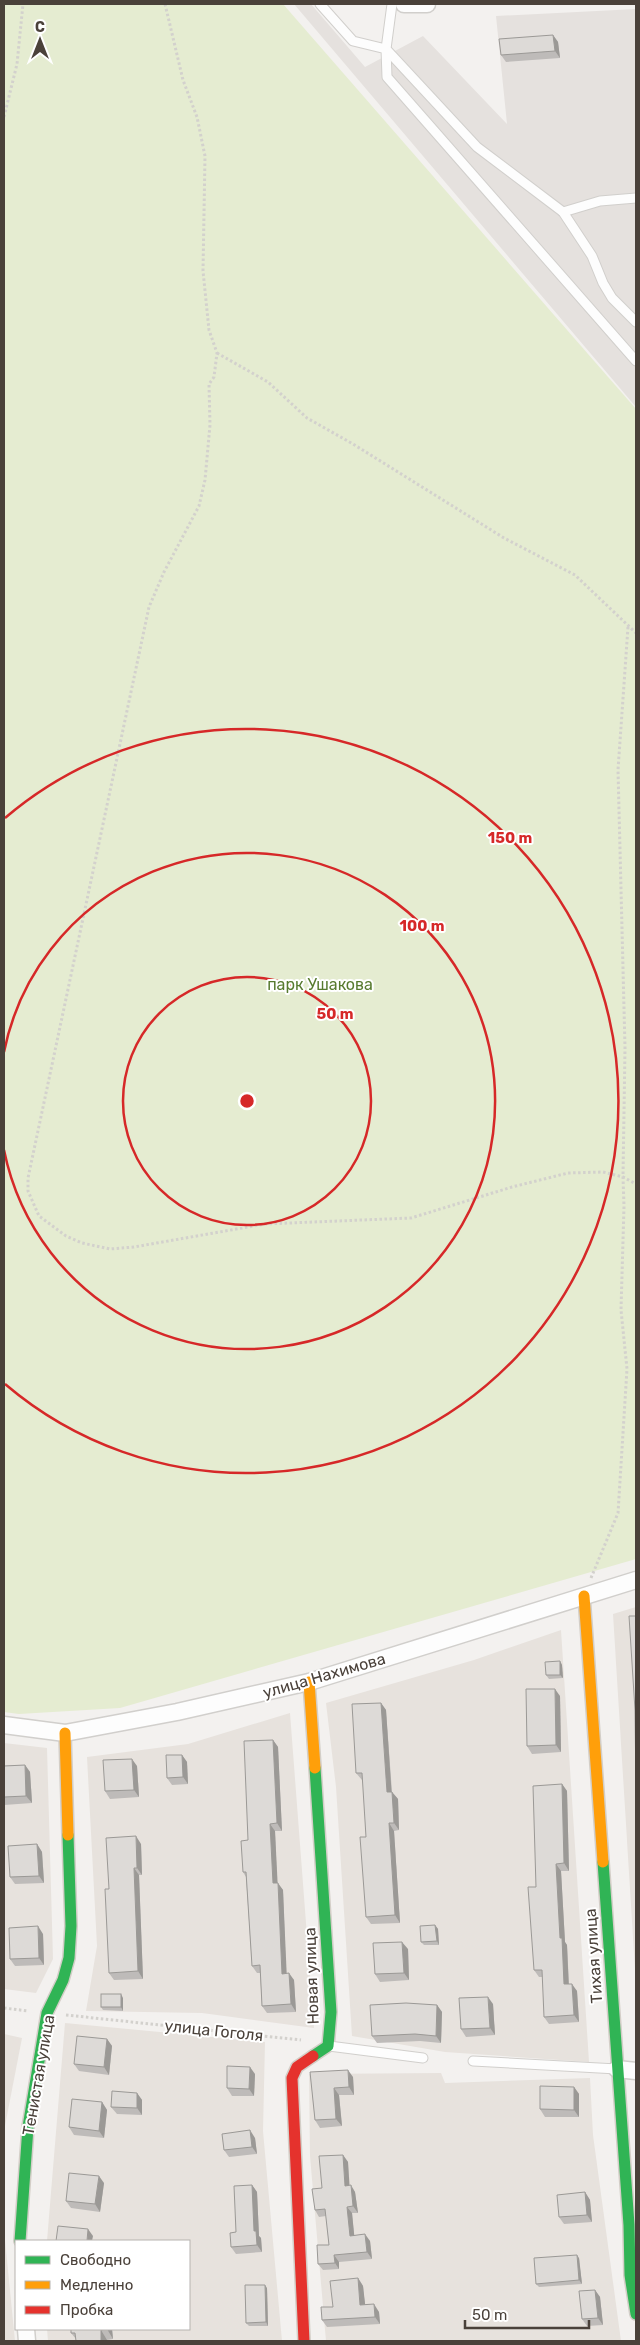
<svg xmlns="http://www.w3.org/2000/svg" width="640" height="2345" font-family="Rubik,sans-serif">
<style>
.residential{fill:#e7e2dd}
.industrial{fill:#e5e1de}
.green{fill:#e5ecd1}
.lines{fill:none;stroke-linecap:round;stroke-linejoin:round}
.lane-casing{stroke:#d1cfcc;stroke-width:11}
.street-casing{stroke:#d1cfcc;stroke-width:19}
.fast-casing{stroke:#d3cec7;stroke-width:14}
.slow-casing{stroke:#d3cec7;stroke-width:14}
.jam-casing{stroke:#d3cec7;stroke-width:14}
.path{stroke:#d3d1cd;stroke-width:3;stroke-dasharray:2.5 2.5;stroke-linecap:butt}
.lane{stroke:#fdfdfd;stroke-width:9}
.street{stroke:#fdfdfd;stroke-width:16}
.fast{stroke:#30b455;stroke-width:11}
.slow{stroke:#ff9f0a;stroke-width:11}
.jam{stroke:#e5322d;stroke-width:11}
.wall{fill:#bebbb9}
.shaded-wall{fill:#9b9996}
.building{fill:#dddad7;stroke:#9b9996}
.ring{fill:none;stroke:#d62828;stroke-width:2.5}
.labels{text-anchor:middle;stroke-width:4;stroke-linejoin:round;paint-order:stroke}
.park-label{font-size:16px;fill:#577a2f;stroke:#fff}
.street-label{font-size:16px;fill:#4a413a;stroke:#fff}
.centre{fill:#d62828;stroke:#fff;stroke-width:2.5}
.ring-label{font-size:15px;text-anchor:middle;font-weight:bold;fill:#d62828;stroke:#fff;stroke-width:4;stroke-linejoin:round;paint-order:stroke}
</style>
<rect width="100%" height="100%" fill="#f3f1ef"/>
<!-- residential -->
<g class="residential">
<path d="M636,1607V1986L613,1614Z"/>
<path d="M561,1630L589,2062L445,2052L352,2036L336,1787L326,1703L474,1660Z"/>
<path d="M290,1713L314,2028L202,2013L86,2011L97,1946L87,1757L188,1744Z"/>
<path d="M4,1743L47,1748L53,1959L36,1993L4,1989Z"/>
<path d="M65,2023L265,2042L263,2131L282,2341H48L47,2329H189V2241H47Z"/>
<path d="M4,2034L22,2038L4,2131Z"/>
<path d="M441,2073L445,2083L590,2078L593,2135L621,2341H326L310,2156L309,2074Z"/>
<path d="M4,2230L15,2341H4Z"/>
</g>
<!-- industrial -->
<path class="industrial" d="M294,4H311L365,67L423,36L507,124L496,16L636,9V407Z"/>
<!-- green -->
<path class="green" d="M4,4H283L636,409V1559L120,1708L19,1714L4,1712Z"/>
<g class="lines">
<!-- lane casing -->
<g class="lane-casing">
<g id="lane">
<path d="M320,4L353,41L386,49L387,77L636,361"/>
<path d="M392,4L386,49L477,147L563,212L592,256L603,283L612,298L636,322"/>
<path d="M563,212L600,201L636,198"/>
<path d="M329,2046L423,2058"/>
<path d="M473,2061L617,2069"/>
</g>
</g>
<!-- street casing -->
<g class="street-casing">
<g id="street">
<path d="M404,4H427"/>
<path d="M4,1725L65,1733L177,1712L309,1682L636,1580"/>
<path d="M617,2069L636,2071"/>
<path d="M26,2329L27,2341"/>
</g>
</g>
<!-- fast casing -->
<g class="fast-casing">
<g id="fast">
<path d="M603,1862L629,2225L630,2275L636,2314"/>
<path d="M313,2056L328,2046L331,2012L315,1768"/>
<path d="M20,2241L28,2127L47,2013L63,1980L69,1958L71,1926L68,1835"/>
</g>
</g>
<!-- slow casing -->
<g class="slow-casing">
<g id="slow">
<path d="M584,1596L603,1862"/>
<path d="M309,1682L315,1768"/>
<path d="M65,1733L68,1835"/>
</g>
</g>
<!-- jam casing -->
<g class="jam-casing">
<path id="jam" d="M304,2341L292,2078L297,2067L313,2056"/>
</g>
<!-- path -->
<g class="path">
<path d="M165,4L183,80L197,117L205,156L203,271L209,330L217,353L214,377L209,384L210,425L205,480L199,506L164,572L149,607L28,1178V1191L39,1216L66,1236L82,1243L110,1249L134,1247L265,1224L411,1218L512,1187L568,1173L603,1172L623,1177L636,1184"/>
<path d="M4,117L17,64L23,4"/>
<path d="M217,353L268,382L307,418L353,444L504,538L575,575L636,633"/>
<path d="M591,1578L618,1513L627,1369L621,1310L624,1206L623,1177L625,1048L618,770L628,627"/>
<path d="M4,2008L28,2011"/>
<path d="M66,2015L301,2040"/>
</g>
<!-- lane -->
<use href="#lane" class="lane"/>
<!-- street -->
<use href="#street" class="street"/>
<!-- fast -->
<use href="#fast" class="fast"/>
<!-- slow -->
<use href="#slow" class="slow"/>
<!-- jam -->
<use href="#jam" class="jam"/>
</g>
<!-- wall -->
<g class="wall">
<path d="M553,35L558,42L560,58L506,62L501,55Z"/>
<path d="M560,1661L562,1665L563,1678L549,1679L546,1675Z"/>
<path d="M560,1696L561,1752L532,1754L527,1746Z"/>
<path d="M381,1703L386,1710L392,1792L398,1799L399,1830L394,1831L400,1923L371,1924L366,1917V1837L363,1780H362L356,1773Z"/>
<path d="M273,1740L278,1747L282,1831H275L277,1883L283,1890L286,1973L294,1980L296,2012L267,2013L262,2006L260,1973H257L252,1966L246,1877L243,1872Z"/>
<path d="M182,1755L187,1762L188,1784L172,1785L167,1778Z"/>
<path d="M25,1765L30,1772L32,1803L4,1805V1766Z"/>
<path d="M137,1766L139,1797L110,1799L105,1791Z"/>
<path d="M562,1784L567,1791L569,1871H561L565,1942L567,1945L569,1984L577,1991L579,2022L549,2024L544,2017L543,1977H539L534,1970Z"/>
<path d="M37,1844L42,1852L44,1883L15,1884L10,1877Z"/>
<path d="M141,1844L142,1875H139L143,1979L114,1980L109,1973V1889Z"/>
<path d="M435,1925L438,1929L439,1945H424L421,1942Z"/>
<path d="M43,1934L44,1965L15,1966L10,1959Z"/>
<path d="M408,1949L409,1980L380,1982L375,1974Z"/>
<path d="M123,1998V2011L103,2010L101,2007Z"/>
<path d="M493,2004L495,2035L466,2037L461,2029Z"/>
<path d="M437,2005L442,2012L441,2043L420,2041L377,2043L372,2036Z"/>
<path d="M107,2039L112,2046L109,2075L79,2071L74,2064Z"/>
<path d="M310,2072L353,2077L354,2095H339L342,2126L320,2128L315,2120Z"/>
<path d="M255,2074L254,2096H232L227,2088Z"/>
<path d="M574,2087L579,2094V2117H545L540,2109Z"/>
<path d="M137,2093L142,2100V2115L117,2114L111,2107Z"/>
<path d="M102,2102L107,2110L104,2138L74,2135L69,2127Z"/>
<path d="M255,2138L257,2154L229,2157L224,2150Z"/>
<path d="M343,2155L348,2162L349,2186L355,2192L358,2213H352L354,2235L370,2241L372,2259L339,2262V2269L323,2270L318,2264L329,2245L326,2216L319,2217L315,2210L322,2188Z"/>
<path d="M104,2183L100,2212L71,2208L66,2201Z"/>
<path d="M252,2185L257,2192L259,2236L261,2238L262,2252L236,2254L231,2247Z"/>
<path d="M585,2192L590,2200L592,2222L564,2224L559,2217Z"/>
<path d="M579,2258L582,2284L539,2287L536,2284Z"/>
<path d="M358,2278L363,2286L365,2305L379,2312L380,2324L327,2327L322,2320Z"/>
<path d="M267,2288L268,2326H249L246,2323Z"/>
<path d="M595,2290L600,2297L603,2325L587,2326L582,2319Z"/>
<path d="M71,2329H112L113,2339L107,2340V2341H76V2339L71,2333Z"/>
</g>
<!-- shaded-wall -->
<g class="shaded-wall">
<path d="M553,35L558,42L560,58L555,51Z"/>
<path d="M560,1661L562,1665L563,1678L560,1675Z"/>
<path d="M555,1689L560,1696L561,1752L556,1745Z"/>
<path d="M381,1703L386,1710L392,1799L387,1792Z"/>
<path d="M273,1740L278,1747L282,1831L277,1823Z"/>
<path d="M182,1755L187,1762L188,1784L183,1777Z"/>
<path d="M132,1759L137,1766L139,1797L134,1790Z"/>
<path d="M25,1765L30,1772L32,1803L26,1796Z"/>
<path d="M562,1784L567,1791L569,1871L564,1863Z"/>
<path d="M392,1792L398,1799L399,1830L394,1823Z"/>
<path d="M389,1823L394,1831L400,1923L395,1915Z"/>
<path d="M270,1824L275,1831L278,1891L273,1883Z"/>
<path d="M136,1836L141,1844L142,1875L137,1868Z"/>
<path d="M37,1844L42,1852L44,1883L39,1876Z"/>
<path d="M556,1864L561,1871L565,1942L567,1945L569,1992L564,1984L560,1938Z"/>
<path d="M134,1868L139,1875L143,1979L138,1971Z"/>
<path d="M278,1883L283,1890L287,1981L282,1974Z"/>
<path d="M435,1925L438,1929L439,1945L437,1941Z"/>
<path d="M38,1926L43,1934L44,1965L39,1958Z"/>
<path d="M402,1942L408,1949L409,1980L404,1973Z"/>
<path d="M289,1973L294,1980L296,2012L291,2004Z"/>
<path d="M572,1984L577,1991L579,2022L574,2015Z"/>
<path d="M121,1994L123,1998V2011L121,2007Z"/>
<path d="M488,1997L493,2004L495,2035L490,2028Z"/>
<path d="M437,2005L442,2012L441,2043L436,2036Z"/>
<path d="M107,2039L112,2046L109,2075L104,2067Z"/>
<path d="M250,2067L255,2074L254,2096L249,2089Z"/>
<path d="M348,2070L353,2077L354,2095L349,2087Z"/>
<path d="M574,2087L579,2094V2117L574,2110Z"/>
<path d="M334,2088L339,2095L342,2126L336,2119Z"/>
<path d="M137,2093L142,2100V2115L137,2108Z"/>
<path d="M102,2102L107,2110L104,2138L99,2131Z"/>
<path d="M250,2130L255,2138L257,2154L252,2147Z"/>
<path d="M343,2155L348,2162L350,2193L345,2186Z"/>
<path d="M99,2176L104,2183L100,2212L95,2204Z"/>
<path d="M252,2185L257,2192L259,2236L261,2238L262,2252L257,2245L254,2231Z"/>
<path d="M351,2185L355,2192L358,2213L353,2206Z"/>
<path d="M585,2192L590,2200L592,2222L587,2215Z"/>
<path d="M347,2207L352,2213L355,2243L350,2236Z"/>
<path d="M88,2229L93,2236L92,2241H87Z"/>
<path d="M365,2234L370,2241L372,2259L367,2252Z"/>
<path d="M334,2255L339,2262V2269L335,2263Z"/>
<path d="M577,2255L579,2258L582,2284L579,2280Z"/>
<path d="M358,2278L363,2286L366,2312L360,2305Z"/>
<path d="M265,2285L267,2288L268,2326L266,2322Z"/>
<path d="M595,2290L600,2297L603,2325L598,2318Z"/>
<path d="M374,2304L379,2312L380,2324L375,2317Z"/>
<path d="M107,2329H112L113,2339Z"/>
<path d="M101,2330L107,2340V2341H101Z"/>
</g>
<!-- building -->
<g class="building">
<path d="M553,35L555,51L501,55L499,39Z"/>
<path d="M629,1616H636V1791L635,1710Z"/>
<path d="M560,1661V1675H546L545,1662Z"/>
<path d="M526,1689H555L556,1745L527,1746Z"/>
<path d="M381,1703L387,1792H392L394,1823H389L395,1915L366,1917L360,1837H366L362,1773H356L352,1704Z"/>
<path d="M273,1740L277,1823L270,1824L273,1883H278L282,1974L289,1973L291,2004L262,2006L260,1965L252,1966L246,1872H243L241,1841L248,1840L244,1741Z"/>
<path d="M166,1755H182L183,1777L167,1778Z"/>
<path d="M132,1759L134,1790L105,1791L103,1760Z"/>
<path d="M25,1765L26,1796L4,1797V1766Z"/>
<path d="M562,1784L564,1863L556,1864L560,1938H562L564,1984H572L574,2015L544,2017L542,1970H534L528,1887H536L533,1786Z"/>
<path d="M136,1836L137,1868H134L138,1971L109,1973L105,1889H109L106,1838Z"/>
<path d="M37,1844L39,1876L10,1877L8,1846Z"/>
<path d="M435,1925L437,1941L421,1942L420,1926Z"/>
<path d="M38,1926L39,1958L10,1959L9,1928Z"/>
<path d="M402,1942L404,1973L375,1974L373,1943Z"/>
<rect x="101" y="1994" width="20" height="13"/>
<path d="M488,1997L490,2028L461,2029L459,1998Z"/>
<path d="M406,2003L437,2005L436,2036L415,2034L372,2036L370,2005Z"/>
<path d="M77,2036L107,2039L104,2067L74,2064Z"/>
<path d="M227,2066L250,2067L249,2089L227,2088Z"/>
<path d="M348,2070L349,2087L334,2088L336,2119L315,2120L310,2072Z"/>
<path d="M540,2086L574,2087V2110L540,2109Z"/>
<path d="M112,2091L137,2093V2108L111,2107Z"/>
<path d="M72,2099L102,2102L99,2131L69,2127Z"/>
<path d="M250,2130L252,2147L224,2150L222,2134Z"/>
<path d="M343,2155L345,2186L351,2185L353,2206L347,2207L350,2236L365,2234L367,2252L334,2255L335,2263L318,2264L317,2245H329L325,2209L315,2210L312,2189L322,2188L319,2156Z"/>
<path d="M69,2173L99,2176L95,2204L66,2201Z"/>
<path d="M252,2185L254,2231H256L257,2245L231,2247L230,2233L236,2232L234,2186Z"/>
<path d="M585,2192L587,2215L559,2217L557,2195Z"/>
<path d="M58,2226L88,2229L87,2241H56Z"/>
<path d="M577,2255L579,2280L536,2284L534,2258Z"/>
<path d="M358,2278L360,2305L374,2304L375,2317L322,2320L321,2307H333L330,2281Z"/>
<path d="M245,2285H265L266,2322L246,2323Z"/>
<path d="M595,2290L598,2318L582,2319L579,2291Z"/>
<path d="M71,2329H107L101,2330V2341H76L75,2333H71Z"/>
</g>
<!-- distance rings -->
<g class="ring">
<circle cx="247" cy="1101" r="124"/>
<path d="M4 1052A248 248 0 1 1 4 1150"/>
<path d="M5 818A372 372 0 1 1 5 1384"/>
</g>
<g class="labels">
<!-- park labels -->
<g class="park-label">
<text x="320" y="990">парк Ушакова</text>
</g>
<!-- street labels -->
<g class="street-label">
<text transform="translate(324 1675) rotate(-16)" y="6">улица Нахимова</text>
<text transform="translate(593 1956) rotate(-94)" y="6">Тихая улица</text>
<text transform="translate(311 1976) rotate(-92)" y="6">Новая улица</text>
<text transform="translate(214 2030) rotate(6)" y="6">улица Гоголя</text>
<text transform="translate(38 2075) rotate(-80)" y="6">Тенистая улица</text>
</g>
</g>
<circle cx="247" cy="1101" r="8" class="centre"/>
<g class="ring-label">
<text x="510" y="843">150 m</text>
<text x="422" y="931">100 m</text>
<text x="335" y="1019">50 m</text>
</g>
<!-- border -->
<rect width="640" height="2345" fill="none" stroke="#4a413a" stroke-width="10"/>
<!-- legend -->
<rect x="15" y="2240" width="175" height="90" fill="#ffffff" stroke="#b7b3b0"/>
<rect x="25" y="2256" width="25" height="8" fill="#30b455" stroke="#b7b3b0"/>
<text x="60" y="2265" font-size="15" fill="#4a413a">Свободно</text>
<rect x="25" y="2281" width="25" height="8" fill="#ff9f0a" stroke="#b7b3b0"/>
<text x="60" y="2290" font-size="15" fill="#4a413a">Медленно</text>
<rect x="25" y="2306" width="25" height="8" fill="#e5322d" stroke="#b7b3b0"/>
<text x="60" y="2315" font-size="15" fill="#4a413a">Пробка</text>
<!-- north arrow -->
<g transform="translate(40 40)" stroke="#ffffff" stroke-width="4" paint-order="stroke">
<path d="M0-4L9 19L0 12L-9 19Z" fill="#4a413a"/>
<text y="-8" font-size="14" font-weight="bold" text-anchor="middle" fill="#4a413a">С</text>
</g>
<!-- scale -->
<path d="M465 2320v8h124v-8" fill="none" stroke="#4a413a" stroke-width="2.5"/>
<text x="472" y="2320" font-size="15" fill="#4a413a" stroke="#ffffff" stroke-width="4" paint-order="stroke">50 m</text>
</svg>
